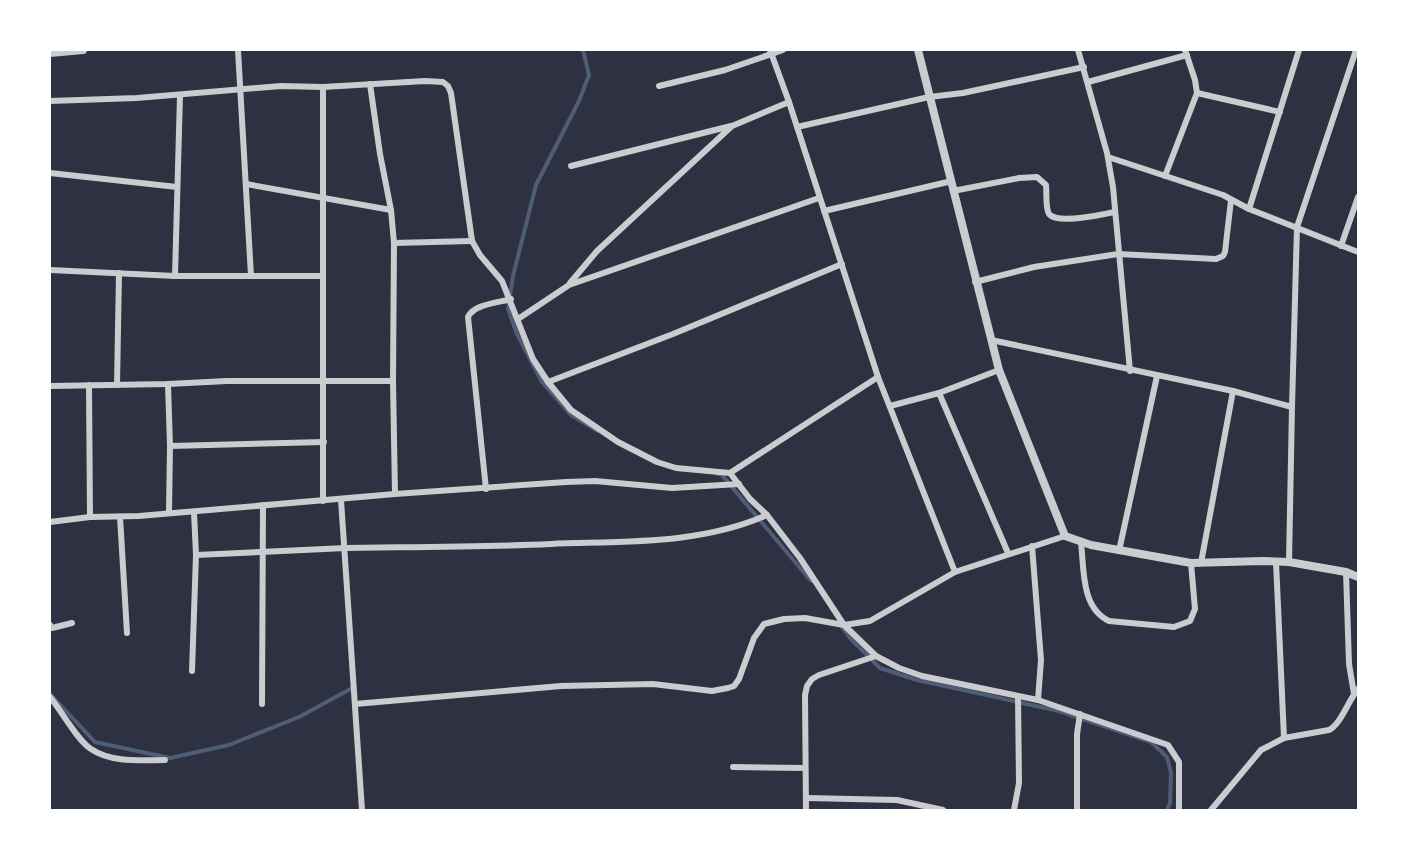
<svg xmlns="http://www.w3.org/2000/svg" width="1408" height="860" font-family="Ubuntu,sans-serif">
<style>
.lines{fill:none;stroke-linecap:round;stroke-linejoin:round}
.stream{stroke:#4f5d75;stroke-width:4}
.minor{stroke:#caccd0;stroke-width:6}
.tertiary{stroke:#caccd0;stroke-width:8}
</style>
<rect width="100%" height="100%" fill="#2d3142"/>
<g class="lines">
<!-- stream -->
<g class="stream">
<path d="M583,50L589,75L579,101L536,185L513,276L508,309L517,334L542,382L571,415L598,431"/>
<path d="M718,474H721L811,581"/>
<path d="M842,627L851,639L880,668L917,680L1059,711L1151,742L1167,757L1171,773L1170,803L1167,810"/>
<path d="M50,694L95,742L170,758L229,745L299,717L354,687"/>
</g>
<!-- minor -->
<g class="minor">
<path d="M238,50L251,276"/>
<path d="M770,50L789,102L878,377L955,572"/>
<path d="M1078,50L1107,153L1113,187L1130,371"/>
<path d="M1088,82L1187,55"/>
<path d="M370,84L380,154L391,210L394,243L393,381L395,494"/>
<path d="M659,86L725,70L783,50"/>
<path d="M323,87V501"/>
<path d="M1197,93L1280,112"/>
<path d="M50,101L137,98L281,86L323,87L425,81L443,82L448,86L451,93L472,241L480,255L502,281L533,359L548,382L571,410L618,442L657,462L676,468L730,473"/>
<path d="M797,127L929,97L963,93L1084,67"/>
<path d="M1108,157L1223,195L1249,209L1358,252"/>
<path d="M571,166L731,126"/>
<path d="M50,173L177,187"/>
<path d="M1165,176L1197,93L1195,80L1185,50"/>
<path d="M246,184L391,210"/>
<path d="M953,191L1019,178L1037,177L1046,185C1047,193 1045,207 1049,214C1058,225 1103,214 1115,212"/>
<path d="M1249,209L1299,50"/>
<path d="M824,211L952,181"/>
<path d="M394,243L472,241"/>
<path d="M1341,246L1358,197"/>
<path d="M50,270L175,276H322"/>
<path d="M175,276L180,95"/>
<path d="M975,282L1034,267L1118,254L1216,259L1223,256L1225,252L1231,200"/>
<path d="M570,283L597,251L732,126L789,102"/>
<path d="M518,319L569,285L819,198"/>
<path d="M991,340L1233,391L1292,407L1289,562"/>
<path d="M548,382L673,334L842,264"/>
<path d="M168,384L170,446L169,513"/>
<path d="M89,385L90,517"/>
<path d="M117,385L119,273"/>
<path d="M50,386L168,384L227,381H393"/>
<path d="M939,393L1008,553"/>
<path d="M890,406L939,393L999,370"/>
<path d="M1292,407L1297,227L1356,50"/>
<path d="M170,446L324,442"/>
<path d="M730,473L750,499L767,515L800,558L844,625L876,656L899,668L922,676L1038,700L1168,745L1179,762V810"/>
<path d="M730,473L878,377"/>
<path d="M486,489L468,317C474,304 498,303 511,299"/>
<path d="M341,500L362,810"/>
<path d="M120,517L127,633"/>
<path d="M50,522L90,517L139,516L395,494L566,482L595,481L672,488L739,484"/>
<path d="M1081,542C1084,569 1081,608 1109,621L1174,627L1190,621L1195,609L1191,563"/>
<path d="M1032,546L1041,660L1038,700"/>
<path d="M1119,551L1157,376"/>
<path d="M196,555C246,553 296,550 346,548C414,547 483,547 551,544C623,541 700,545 767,515"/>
<path d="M1276,562L1284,738"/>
<path d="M1201,563L1233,391"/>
<path d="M1346,572L1349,664L1354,694"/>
<path d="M50,625L52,628L72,623"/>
<path d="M192,671L196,555L194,512"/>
<path d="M50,697C61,710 77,740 91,749C111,763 142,760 165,760"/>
<path d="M262,704L263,505"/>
<path d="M355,704L561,686L653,684L712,691L728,688L734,686L739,679L754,638L764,624L784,619L805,618L844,625L870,621L955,572L1065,536"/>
<path d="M733,767L805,768"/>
<path d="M806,798L897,800L943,810"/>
<path d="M806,810L805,695L807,686L812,679L819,675L876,656"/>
<path d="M1014,810L1019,783L1018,696"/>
<path d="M1077,810V734L1080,714"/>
<path d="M1211,810L1261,750L1284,738L1329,730C1341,724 1348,701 1358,689"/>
</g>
<!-- tertiary -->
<g class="tertiary">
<path d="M918,50L999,370L1065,536L1091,545L1191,563L1262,561L1289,562L1346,572L1358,577"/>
<path d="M50,53L83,50"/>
</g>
</g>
<!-- border -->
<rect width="1408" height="860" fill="none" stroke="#ffffff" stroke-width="102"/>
</svg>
